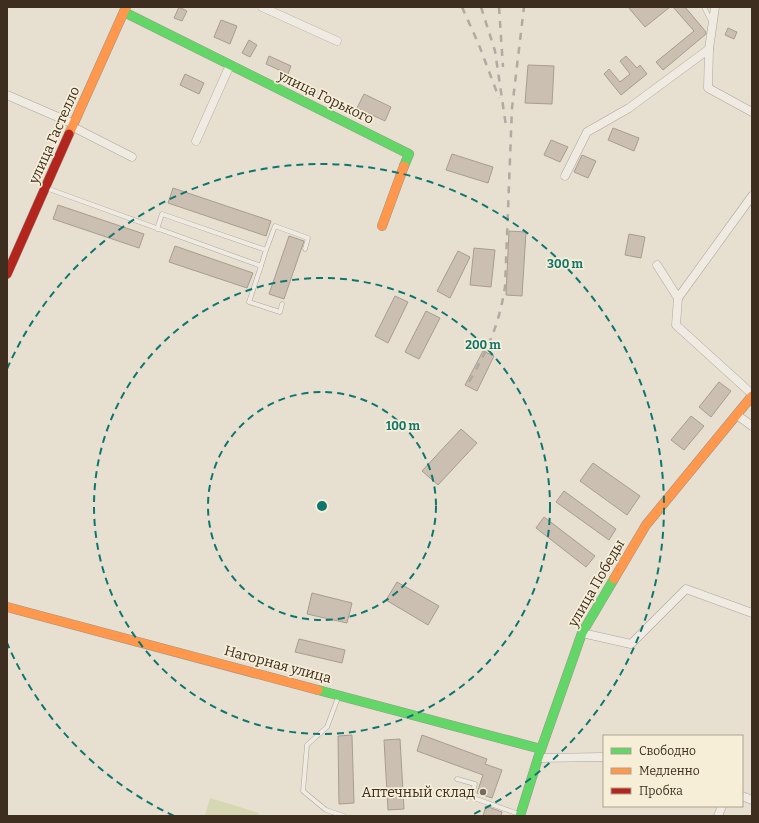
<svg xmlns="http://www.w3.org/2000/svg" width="759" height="823" font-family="Bitter,serif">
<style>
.green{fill:#d6d7b3}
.building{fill:#cbbfb2;stroke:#a89c90}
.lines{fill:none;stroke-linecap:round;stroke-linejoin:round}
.lane-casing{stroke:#ada599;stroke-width:5}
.street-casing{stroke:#ada599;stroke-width:9}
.fast-casing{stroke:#9c958a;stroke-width:10}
.slow-casing{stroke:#9c958a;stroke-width:10}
.jam-casing{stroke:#9c958a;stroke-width:10}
.lane{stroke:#efebe3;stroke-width:4}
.street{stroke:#efebe3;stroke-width:8}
.fast{stroke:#63d668;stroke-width:9}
.slow{stroke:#ff974d;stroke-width:9}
.jam{stroke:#b3261e;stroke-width:9}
.rail{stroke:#afaaa2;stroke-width:2.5;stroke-dasharray:7 7;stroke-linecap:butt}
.ring{fill:none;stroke:#0f766e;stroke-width:2;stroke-dasharray:7 5}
.poi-dot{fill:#786c5e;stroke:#f7eed8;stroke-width:1.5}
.labels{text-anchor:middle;stroke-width:3.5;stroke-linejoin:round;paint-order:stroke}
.street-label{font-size:14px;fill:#3d2e20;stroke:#f7eed8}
.poi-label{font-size:14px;fill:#3d2e20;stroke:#f7eed8;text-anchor:end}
.centre{fill:#0f766e;stroke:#f7eed8;stroke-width:2}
.ring-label{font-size:12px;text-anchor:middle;font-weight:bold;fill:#0f766e;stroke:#f7eed8;stroke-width:3.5;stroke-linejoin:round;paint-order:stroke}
</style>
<rect width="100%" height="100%" fill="#e7e0d1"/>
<!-- green -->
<path class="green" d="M210,798L259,813L258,816H205Z"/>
<!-- building -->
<g class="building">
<path d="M179,7L187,11L182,21L174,18Z"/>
<path d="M628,7H670L645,27Z"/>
<path d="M673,7H685L706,32V34L663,70L656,62L694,31Z"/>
<path d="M221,20L237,26L230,44L214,37Z"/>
<path d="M728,28L737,32L734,39L725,35Z"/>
<path d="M249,40L257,45L250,57L242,53Z"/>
<path d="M269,56L291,66L288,74L266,64Z"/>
<path d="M626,56L637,68L640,65L647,74L621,95L604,74L609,69L620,82L630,74L620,61Z"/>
<path d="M528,65L554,66L552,104L525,103Z"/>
<path d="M185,74L204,83L199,94L180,85Z"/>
<path d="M364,94L391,107L385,121L357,108Z"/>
<path d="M613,128L639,138L634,151L608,140Z"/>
<path d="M551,140L568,147L560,162L544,155Z"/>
<path d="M452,154L493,167L488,183L446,170Z"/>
<path d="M582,155L596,161L588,178L574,172Z"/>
<path d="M173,188L271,221L266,236L168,203Z"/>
<path d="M58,205L144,234L139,248L53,219Z"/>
<path d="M509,231L526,232L522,296L506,295Z"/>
<path d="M629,234L645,237L641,258L625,255Z"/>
<path d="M289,236L304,241L284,299L269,294Z"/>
<path d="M175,246L253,273L247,288L169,262Z"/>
<path d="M474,248L495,250L491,287L470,285Z"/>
<path d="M458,251L470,257L450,298L437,291Z"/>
<path d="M395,296L408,302L388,343L375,336Z"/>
<path d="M426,311L440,318L419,359L405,352Z"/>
<path d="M483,351L494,356L477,391L465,385Z"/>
<path d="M719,382L731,391L711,417L699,407Z"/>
<path d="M691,416L704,426L684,450L671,440Z"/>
<path d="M461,429L477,443L438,485L422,471Z"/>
<path d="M593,463L640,496L627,515L580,481Z"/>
<path d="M564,491L616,529L609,540L556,502Z"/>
<path d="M544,517L595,556L586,567L536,528Z"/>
<path d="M397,582L439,606L428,625L386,600Z"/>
<path d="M312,593L352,603L347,623L307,614Z"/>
<path d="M299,639L345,650L342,663L295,652Z"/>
<path d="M352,735L354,803L339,804L338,736Z"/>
<path d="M422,735L487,759L485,764L502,770L492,798L477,793L483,775L417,751Z"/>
<path d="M400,739L404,809L388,810L384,740Z"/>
<path d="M486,806L502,812L501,816H483Z"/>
</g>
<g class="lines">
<!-- lane casing -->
<g class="lane-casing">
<g id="lane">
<path d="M704,7L711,21"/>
<path d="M46,188L261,266L266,250L162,214L157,229"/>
<path d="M266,250L275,226L308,238L305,249"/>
<path d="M261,266L249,302L280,312L282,304"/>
<path d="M339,695L327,727L307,745L303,791L326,810L344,816"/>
<path d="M457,779L475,784L471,797L519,814"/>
</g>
</g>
<!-- street casing -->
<g class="street-casing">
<g id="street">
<path d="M262,7L337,41"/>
<path d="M715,7L709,49L708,88L752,112"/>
<path d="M7,95L74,124"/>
<path d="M73,127L132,157"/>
<path d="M196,141L230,65"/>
<path d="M565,176L587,132L629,108L709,49"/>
<path d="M657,265L678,298L676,325L752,394"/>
<path d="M678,298L752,196"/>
<path d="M737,415L752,426"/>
<path d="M582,633L631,644L686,589L752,613"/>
<path d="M538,758L604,757"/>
<path d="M742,796L752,800"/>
<path d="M718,816L722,806"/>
</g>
</g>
<!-- fast casing -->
<g class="fast-casing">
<g id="fast">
<path d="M124,12L409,154L404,166"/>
<path d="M318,690L541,749"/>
<path d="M520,816L538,758L582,633L614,579"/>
</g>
</g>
<!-- slow casing -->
<g class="slow-casing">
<g id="slow">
<path d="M69,134L126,7"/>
<path d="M382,226L404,166"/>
<path d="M614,579L646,525L752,396"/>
<path d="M7,607L318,690"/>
</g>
</g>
<!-- jam casing -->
<g class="jam-casing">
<path id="jam" d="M7,274L69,134"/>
</g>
<!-- lane -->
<use href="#lane" class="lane"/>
<!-- street -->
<use href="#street" class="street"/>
<!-- fast -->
<use href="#fast" class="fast"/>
<!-- slow -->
<use href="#slow" class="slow"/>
<!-- jam -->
<use href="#jam" class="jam"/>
<!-- rail -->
<g class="rail">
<path d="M462,7L479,45L499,98"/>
<path d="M481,7L495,51L506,126"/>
<path d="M499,7L503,67"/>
<path d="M469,382C488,349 499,325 505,287L512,108L524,7"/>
</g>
</g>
<!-- distance rings -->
<g class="ring">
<circle cx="322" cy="506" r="114"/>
<circle cx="322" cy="506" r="228"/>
<path d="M174 816A343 343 0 0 1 7 643M7 369A343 343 0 1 1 470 816"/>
</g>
<!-- markers -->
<circle class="poi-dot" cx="483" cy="792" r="4"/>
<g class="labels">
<!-- street labels -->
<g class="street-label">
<text transform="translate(326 97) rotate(26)" y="5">улица Горького</text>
<text transform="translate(54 135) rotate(-66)" y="5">улица Гастелло</text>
<text transform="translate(596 583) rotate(-60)" y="5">улица Победы</text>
<text transform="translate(278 664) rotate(15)" y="5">Нагорная улица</text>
</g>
<!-- poi labels -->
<g class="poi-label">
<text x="475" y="797">Аптечный склад</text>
</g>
</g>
<circle cx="322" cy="506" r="6" class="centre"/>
<g class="ring-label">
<text x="565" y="268">300 m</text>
<text x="483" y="349">200 m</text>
<text x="403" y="430">100 m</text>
</g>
<!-- border -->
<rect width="759" height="823" fill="none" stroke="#3d2e20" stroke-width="16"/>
<!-- legend -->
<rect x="603" y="735" width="140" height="72" fill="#f7eed8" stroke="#ada18e"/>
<rect x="611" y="748" width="20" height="6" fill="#63d668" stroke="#ada18e"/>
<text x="639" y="755" font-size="12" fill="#3d2e20">Свободно</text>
<rect x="611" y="768" width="20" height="6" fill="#ff974d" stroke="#ada18e"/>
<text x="639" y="775" font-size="12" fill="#3d2e20">Медленно</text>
<rect x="611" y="788" width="20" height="6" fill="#b3261e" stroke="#ada18e"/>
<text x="639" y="795" font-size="12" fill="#3d2e20">Пробка</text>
</svg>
